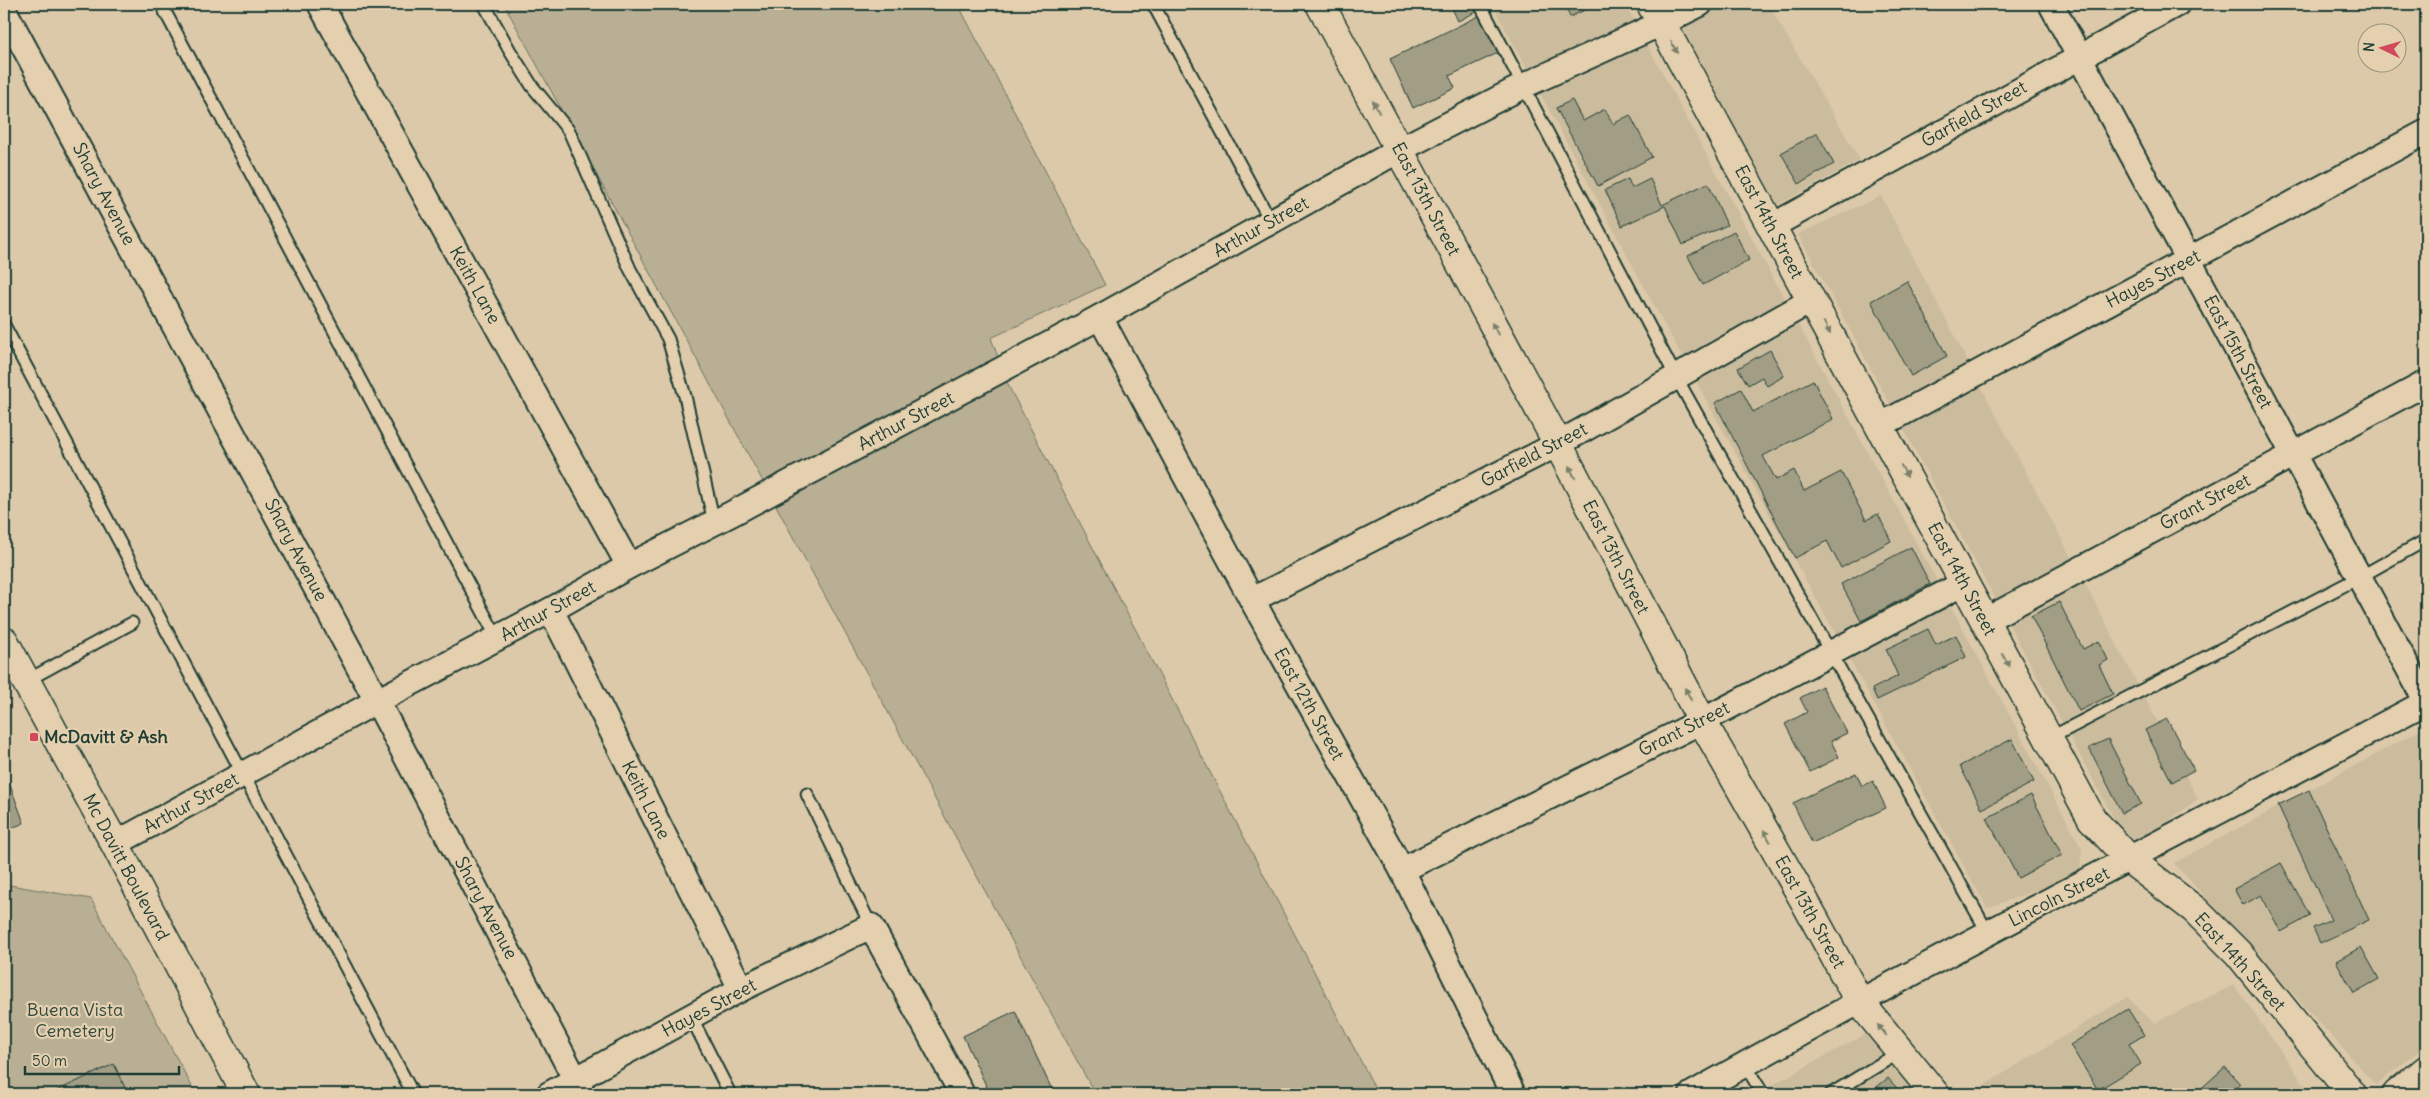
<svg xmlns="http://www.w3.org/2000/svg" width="2430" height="1098" font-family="Delius,sans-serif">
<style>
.built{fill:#cbbc9e}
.green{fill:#b9af94;stroke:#6c7664}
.building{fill:#a29e85;stroke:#1f3d34}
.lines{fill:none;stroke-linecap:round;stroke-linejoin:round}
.lane-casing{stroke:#1f3d34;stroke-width:15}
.street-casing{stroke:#1f3d34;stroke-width:28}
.secondary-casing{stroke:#1f3d34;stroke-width:31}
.lane{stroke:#e4cfae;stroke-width:11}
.street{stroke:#e4cfae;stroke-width:24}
.secondary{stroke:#e4cfae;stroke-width:28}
.oneway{fill:#787f6b}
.poi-dot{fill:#d1495b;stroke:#e4cfae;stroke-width:2}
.labels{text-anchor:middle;stroke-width:4.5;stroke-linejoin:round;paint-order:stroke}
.street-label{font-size:18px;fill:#1f3d34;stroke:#e4cfae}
.poi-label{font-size:18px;font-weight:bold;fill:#1f3d34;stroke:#e4cfae;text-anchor:start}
.park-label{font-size:18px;fill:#2e483e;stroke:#e4cfae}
</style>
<rect width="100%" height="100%" fill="#dcc9a9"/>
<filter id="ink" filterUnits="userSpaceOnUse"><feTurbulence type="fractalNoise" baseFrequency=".02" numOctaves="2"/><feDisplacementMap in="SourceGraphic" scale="10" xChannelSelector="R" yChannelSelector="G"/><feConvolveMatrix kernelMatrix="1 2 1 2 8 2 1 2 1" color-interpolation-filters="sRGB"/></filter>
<g filter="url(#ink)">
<!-- built -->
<g class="built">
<path d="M1492,4H1625L2082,849L2080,868L2050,885L1987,908L1662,320Z"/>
<path d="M1670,4H1768L1860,160L1776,206Z"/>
<path d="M1881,196L2198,799L2139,843L2119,828L1798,234Z"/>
<path d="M2426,727V1045L2376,1085L2174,863Z"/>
<path d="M2234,985L2311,1094H1970L2127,997L2154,1023Z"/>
<path d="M1866,1034L1915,1094H1755Z"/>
</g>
<!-- green -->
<g class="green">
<path d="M504,4H958L1105,285L991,338L1009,387L1378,1094H1095Z"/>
<path d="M4,884L91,899L196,1094H4Z"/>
</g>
<!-- building -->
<g class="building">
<path d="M1450,4H1472L1476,12L1458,21Z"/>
<path d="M1564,4H1597L1570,17Z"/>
<path d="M1481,15L1498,53L1449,76L1455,88L1413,108L1390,59Z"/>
<path d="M1572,100L1583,121L1605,109L1613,124L1630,115L1652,157L1598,186L1556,108Z"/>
<path d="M1817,133L1834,164L1799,184L1781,153Z"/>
<path d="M1628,179L1632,188L1650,179L1662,205L1708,183L1727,225L1683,245L1665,206L1622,226L1605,190Z"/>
<path d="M1734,231L1749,260L1703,285L1688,256Z"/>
<path d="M1907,281L1947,356L1911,376L1871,301Z"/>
<path d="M1770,350L1784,376L1767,386L1762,377L1748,385L1738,368Z"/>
<path d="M1813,380L1833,419L1763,456L1776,480L1794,470L1804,491L1841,472L1866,520L1878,514L1891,541L1841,568L1827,541L1795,558L1715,403L1741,389L1753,412Z"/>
<path d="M1911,547L1930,584L1861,621L1841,584Z"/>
<path d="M2059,602L2083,649L2099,641L2108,660L2099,665L2113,694L2079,711L2031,616Z"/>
<path d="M1928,629L1936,645L1956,635L1966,657L1877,700L1872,689L1898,676L1886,649Z"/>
<path d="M1822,686L1847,733L1831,741L1839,757L1810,772L1785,724L1807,712L1800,698Z"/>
<path d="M2167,719L2194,770L2172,782L2145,730Z"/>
<path d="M2012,739L2034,782L1982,809L1960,766Z"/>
<path d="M2108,739L2141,804L2122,813L2089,748Z"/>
<path d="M4,769L24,823L4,831Z"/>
<path d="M1856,773L1862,786L1873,781L1886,808L1812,843L1793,803Z"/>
<path d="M2309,790L2369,920L2320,943L2313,928L2331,920L2278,805Z"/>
<path d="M2031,795L2062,855L2018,878L1987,818Z"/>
<path d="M2281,863L2310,916L2281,932L2261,895L2243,905L2234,889Z"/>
<path d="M2361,947L2379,979L2354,993L2336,961Z"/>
<path d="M2128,1009L2144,1035L2129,1044L2141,1064L2098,1090L2070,1045Z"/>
<path d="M1015,1011L1054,1094H990L963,1036Z"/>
<path d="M114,1064L128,1094H50Z"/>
<path d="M2225,1067L2240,1084L2229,1094H2195Z"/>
<path d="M1888,1078L1902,1094H1868Z"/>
</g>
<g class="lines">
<!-- lane casing -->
<g class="lane-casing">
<g id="lane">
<path d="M161,4L497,638"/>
<path d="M484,4L510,51L532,86L569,131L630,269L668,339L685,396L714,522"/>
<path d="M1153,4L1271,222"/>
<path d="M1480,4L1676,377L1988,933"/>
<path d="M4,325L413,1094"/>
<path d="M26,681L132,623"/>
<path d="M2048,739L2358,578L2426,540"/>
<path d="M807,794L871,926"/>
<path d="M691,1017L730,1094"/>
<path d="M1745,1065L1763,1094"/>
<path d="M1831,1094L1900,1052"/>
</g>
</g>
<!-- street casing -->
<g class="street-casing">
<g id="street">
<path d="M320,4L629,566"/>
<path d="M2051,4L2426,701"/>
<path d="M4,10L377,701L583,1094"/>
<path d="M1772,226L2177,4"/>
<path d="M1100,317L1252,600L1402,870L1513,1094"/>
<path d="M1879,426L2426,132"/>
<path d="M1252,600L1558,444L1812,300"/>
<path d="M551,610L741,989"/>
<path d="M1984,621L2426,383"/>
<path d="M115,844L377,701L551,610L629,566L731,514L1100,317L1399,150L1523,86L1662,23L1700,4"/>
<path d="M1402,870L1702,721L1964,583"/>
<path d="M549,1094L741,989L871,926L962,1094"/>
<path d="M1692,1094C1934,958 2182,832 2426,702"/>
</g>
</g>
<!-- secondary casing -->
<g class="secondary-casing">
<g id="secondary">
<path d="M1320,4L1558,444L1702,721L1804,900L1859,1001L1935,1094"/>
<path d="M1651,4L2092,819L2130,860L2195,910L2238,953L2352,1094"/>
<path d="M4,641L115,844L246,1094"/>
<path d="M2397,1094L2426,1070"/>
</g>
</g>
<!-- lane -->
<use href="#lane" class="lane"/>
<!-- street -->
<use href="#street" class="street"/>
<!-- secondary -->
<use href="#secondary" class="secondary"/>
</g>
<!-- one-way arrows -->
<defs><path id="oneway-solid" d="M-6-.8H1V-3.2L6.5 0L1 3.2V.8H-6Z" transform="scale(1.25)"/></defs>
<g class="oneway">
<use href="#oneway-solid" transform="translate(1674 47) rotate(62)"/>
<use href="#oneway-solid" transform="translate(1376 107) rotate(-118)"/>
<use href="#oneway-solid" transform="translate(1827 328) rotate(62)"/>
<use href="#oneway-solid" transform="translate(1495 329) rotate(-118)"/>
<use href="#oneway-solid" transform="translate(1904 471) rotate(62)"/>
<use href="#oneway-solid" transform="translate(1572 472) rotate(-117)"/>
<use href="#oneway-solid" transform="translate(2006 660) rotate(62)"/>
<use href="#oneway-solid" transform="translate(1688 694) rotate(-117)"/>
<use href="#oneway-solid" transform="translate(1767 836) rotate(-120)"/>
<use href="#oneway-solid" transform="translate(1882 1030) rotate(-129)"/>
</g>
</g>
<!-- markers -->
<rect class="poi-dot" x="29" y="732" width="10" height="10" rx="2.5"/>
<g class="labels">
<!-- street labels -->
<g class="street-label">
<text transform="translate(1974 114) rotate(-29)" y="6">Garfield Street</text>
<text transform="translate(104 194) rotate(62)" y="6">Shary Avenue</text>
<text transform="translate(1426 199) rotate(62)" y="6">East 13th Street</text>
<text transform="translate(1769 222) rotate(62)" y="6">East 14th Street</text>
<text transform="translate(1261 227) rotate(-29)" y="6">Arthur Street</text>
<text transform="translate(2153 279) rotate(-28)" y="6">Hayes Street</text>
<text transform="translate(475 285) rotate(61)" y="6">Keith Lane</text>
<text transform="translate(2238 352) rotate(62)" y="6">East 15th Street</text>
<text transform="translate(906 421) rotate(-28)" y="6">Arthur Street</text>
<text transform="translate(1534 455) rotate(-28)" y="6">Garfield Street</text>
<text transform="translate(2205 502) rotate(-28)" y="6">Grant Street</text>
<text transform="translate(296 550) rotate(62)" y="6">Shary Avenue</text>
<text transform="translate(1616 557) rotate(63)" y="6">East 13th Street</text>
<text transform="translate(1962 579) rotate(62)" y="6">East 14th Street</text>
<text transform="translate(548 611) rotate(-29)" y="6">Arthur Street</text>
<text transform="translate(1309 704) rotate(61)" y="6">East 12th Street</text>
<text transform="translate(1684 729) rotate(-27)" y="6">Grant Street</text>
<text transform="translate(646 800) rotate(63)" y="6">Keith Lane</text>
<text transform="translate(191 803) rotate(-29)" y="6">Arthur Street</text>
<text transform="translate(126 867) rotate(62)" y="6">Mc Davitt Boulevard</text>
<text transform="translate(2059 897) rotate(-27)" y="6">Lincoln Street</text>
<text transform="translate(486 908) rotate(62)" y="6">Shary Avenue</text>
<text transform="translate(1810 912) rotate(61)" y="6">East 13th Street</text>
<text transform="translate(2240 962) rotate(48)" y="6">East 14th Street</text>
<text transform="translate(709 1008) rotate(-28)" y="6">Hayes Street</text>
</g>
<!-- poi labels -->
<g class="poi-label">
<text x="44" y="743">McDavitt &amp; Ash</text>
</g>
<!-- park labels -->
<g class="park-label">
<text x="75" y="1016">Buena Vista<tspan x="75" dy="21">Cemetery</tspan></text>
</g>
</g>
<!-- margin -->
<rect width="2430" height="1098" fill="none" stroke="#e4cfae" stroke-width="20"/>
<rect x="10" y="10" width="2410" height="1078" fill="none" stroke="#1f3d34" stroke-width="2" filter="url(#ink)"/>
<!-- north arrow -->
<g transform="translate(2382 48) rotate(275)"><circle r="24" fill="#e4cfae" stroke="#95957d"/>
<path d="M0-4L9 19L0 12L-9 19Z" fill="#d1495b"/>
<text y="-8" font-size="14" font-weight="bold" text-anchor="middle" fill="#1f3d34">N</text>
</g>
<!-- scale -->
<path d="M25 1066v8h154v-8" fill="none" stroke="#1f3d34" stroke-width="2.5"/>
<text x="32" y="1066" font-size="15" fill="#1f3d34" stroke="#e4cfae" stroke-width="4" paint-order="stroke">50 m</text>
</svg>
